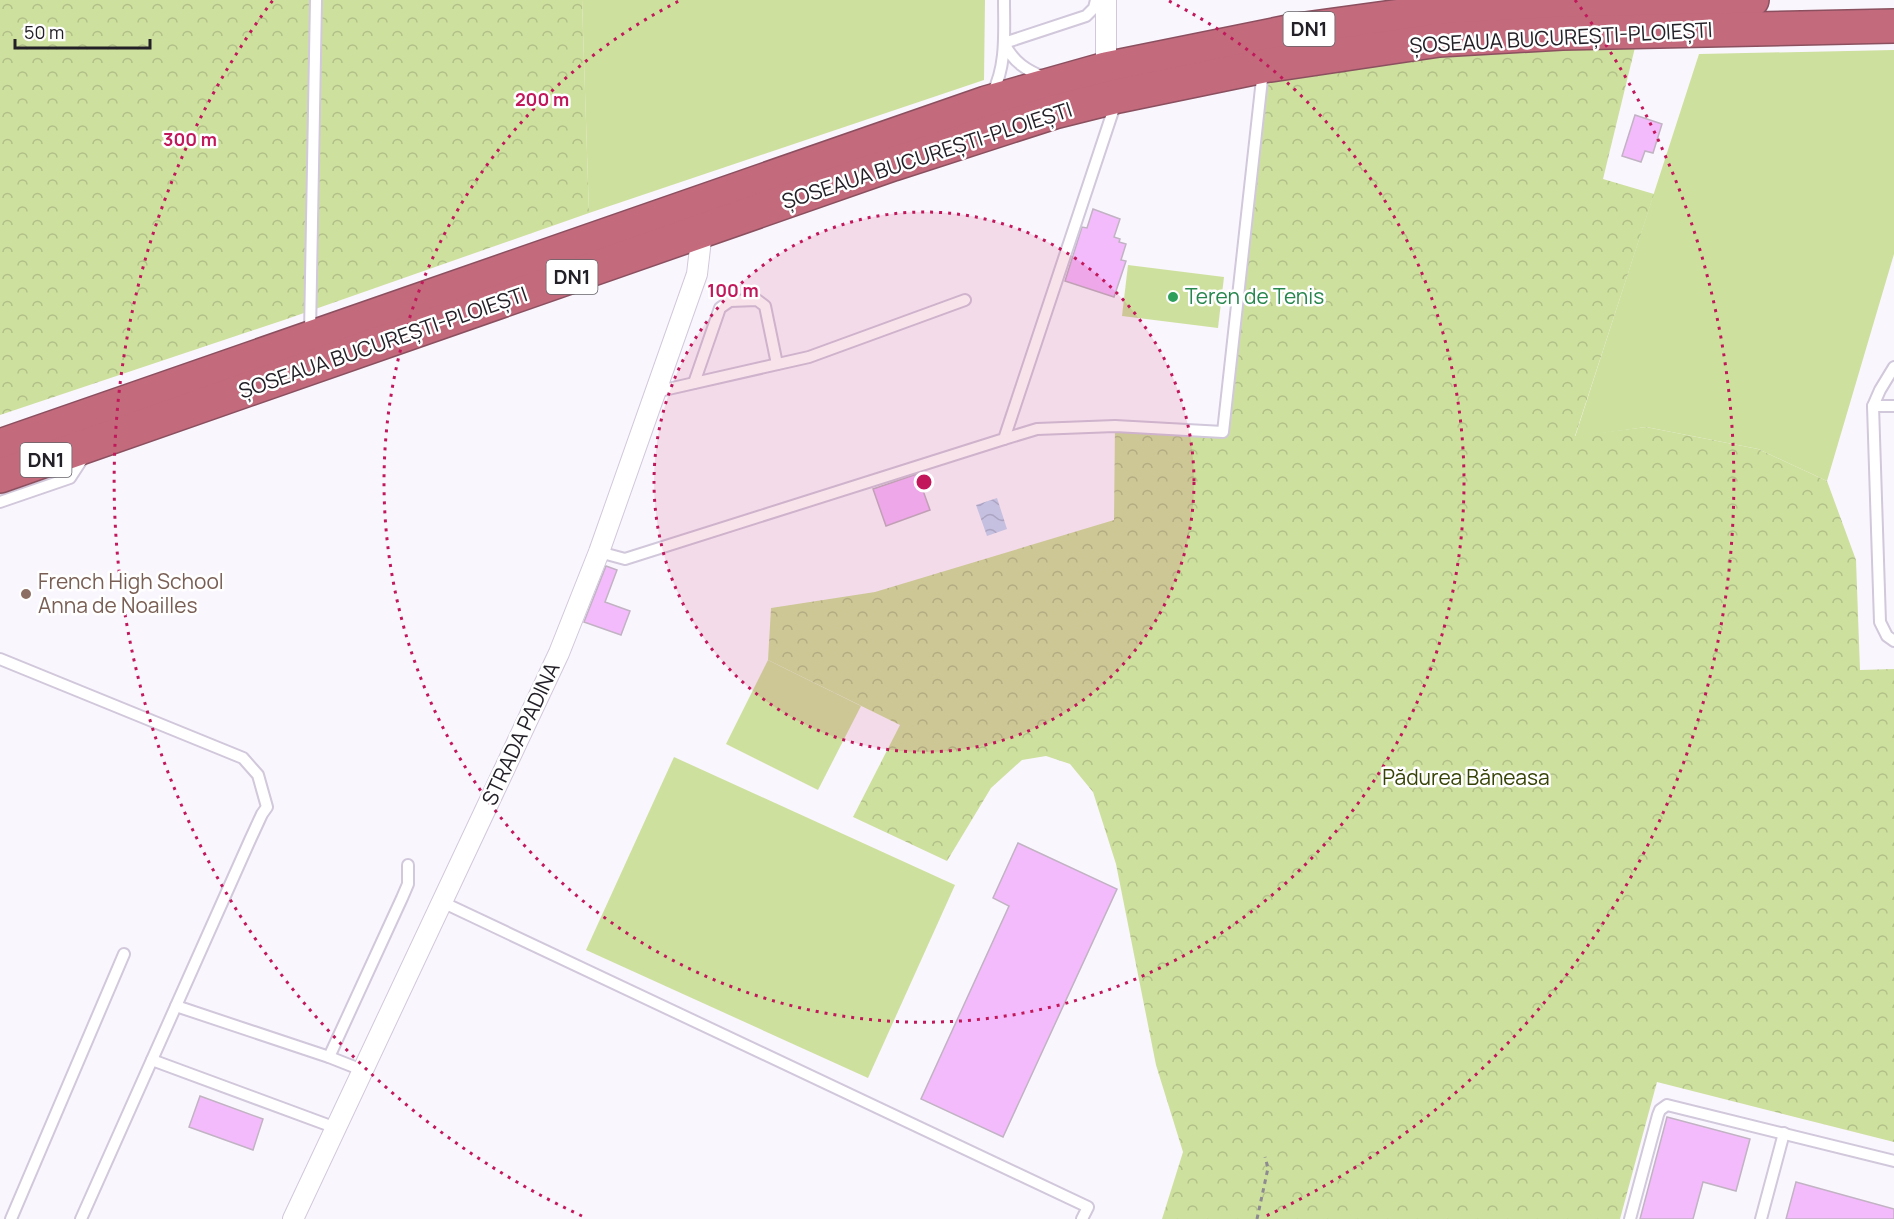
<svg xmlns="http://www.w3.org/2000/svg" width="1894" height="1219" font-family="Manrope,sans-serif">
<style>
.grass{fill:#cee09e}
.forest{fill:url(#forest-crowns)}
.water{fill:url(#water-waves)}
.building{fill:#f4bbfc;stroke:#c1b3c3;stroke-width:1.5}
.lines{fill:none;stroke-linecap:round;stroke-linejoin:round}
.lane-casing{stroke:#d1c8db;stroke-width:14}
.street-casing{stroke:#d1c8db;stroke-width:22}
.highway-casing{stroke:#8b505f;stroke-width:36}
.path{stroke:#8d8a91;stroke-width:3;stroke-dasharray:4.5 4.5;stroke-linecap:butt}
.lane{stroke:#fff;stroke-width:10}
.street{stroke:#fff;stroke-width:20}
.highway{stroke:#c36a7d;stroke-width:33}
.ring{fill:none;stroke:#c2185b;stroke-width:3;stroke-dasharray:3 6}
.leisure-dot{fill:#2e9e5b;stroke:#fff;stroke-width:2}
.education-dot{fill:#8d6e63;stroke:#fff;stroke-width:2}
.labels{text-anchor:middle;stroke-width:5;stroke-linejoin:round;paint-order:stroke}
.shield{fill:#fff;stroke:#656368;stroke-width:1.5}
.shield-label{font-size:20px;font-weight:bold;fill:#232027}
.street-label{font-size:21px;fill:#232027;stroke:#fff}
.leisure-label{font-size:21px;fill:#27864d;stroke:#fff;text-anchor:start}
.education-label{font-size:21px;fill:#785e54;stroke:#fff;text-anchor:start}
.park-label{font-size:21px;fill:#374306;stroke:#fff}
.centre{fill:#c2185b;stroke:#fff;stroke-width:3}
.ring-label{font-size:18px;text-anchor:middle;font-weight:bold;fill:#c2185b;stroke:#fff;stroke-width:5;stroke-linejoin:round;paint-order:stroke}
</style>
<defs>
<pattern id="forest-crowns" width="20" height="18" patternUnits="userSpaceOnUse" patternTransform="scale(1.5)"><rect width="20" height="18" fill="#cee09e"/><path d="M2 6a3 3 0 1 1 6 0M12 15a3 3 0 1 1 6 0" fill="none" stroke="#b1c088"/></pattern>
<pattern id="water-waves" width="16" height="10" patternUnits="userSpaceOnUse" patternTransform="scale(1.5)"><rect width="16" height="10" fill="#c5d7f3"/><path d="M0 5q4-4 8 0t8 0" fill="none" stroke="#a9b8d0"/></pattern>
</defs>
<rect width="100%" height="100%" fill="#faf6fe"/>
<!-- grass -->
<g class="grass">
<path d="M582,0H985L984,80L589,213Z"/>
<path d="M1894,50V254L1827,481L1758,449L1646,427L1575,437L1699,54Z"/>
<path d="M1128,265L1224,277L1218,328L1122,316Z"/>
<path d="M768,660L861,706L818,790L726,744Z"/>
<path d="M674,757L955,885L868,1078L586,950Z"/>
</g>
<!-- forest -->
<g class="forest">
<path d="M0,0H582L589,213L284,320L0,415Z"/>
<path d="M1639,31L1603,179L1654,194L1575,436L1646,427L1758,449L1827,481L1856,560L1860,670L1894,669V1142L1657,1082L1620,1219H1162L1183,1152L1156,1065L1116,864L1093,792L1070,764L1046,756L1022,760L991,788L947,861L853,817L900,725L768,660L771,608L875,592L1114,520L1115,426L1223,431L1263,66Z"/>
</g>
<!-- water -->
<path class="water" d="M997,498L1007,529L987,536L976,505Z"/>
<!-- building -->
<g class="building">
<path d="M1635,115L1662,124L1653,153L1645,151L1641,162L1622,156Z"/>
<path d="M1093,209L1120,219L1114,237L1120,239L1119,242L1126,244L1121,260L1126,261L1114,297L1065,281L1082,227L1087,228Z"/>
<path d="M917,474L930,510L886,526L873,489Z"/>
<path d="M606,566L617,570L605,602L630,611L621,635L584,622Z"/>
<path d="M1018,843L1117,889L1003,1137L921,1099L1009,906L993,898Z"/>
<path d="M200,1096L263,1119L253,1150L189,1127Z"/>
<path d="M1667,1117L1750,1139L1736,1191L1703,1182L1693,1219H1640Z"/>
<path d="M1796,1182L1894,1209V1219H1786Z"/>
</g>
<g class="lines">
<!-- lane casing -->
<g class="lane-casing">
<g id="lane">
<path d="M1004,43L1086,16L1094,8L1096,0"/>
<path d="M1004,43C1013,62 1027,71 1046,78"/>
<path d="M992,94C1007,65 1004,32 1004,0"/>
<path d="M310,333L316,0"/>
<path d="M1894,367L1880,390L1873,406L1880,622L1887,636L1894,641"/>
<path d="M694,383L720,308L730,301L757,300L765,306L777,364"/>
<path d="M655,392L809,357L965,300"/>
<path d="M1873,406H1894"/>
<path d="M1004,439L1037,429L1115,426L1223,432L1263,70"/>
<path d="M0,502L70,478L85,455"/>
<path d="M599,552L625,559L1004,439L1116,102"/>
<path d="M0,659L243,758L258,775L267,807L262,814L250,840L81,1219"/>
<path d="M442,902L1088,1207L1082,1219"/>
<path d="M176,1006L329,1057L362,1070"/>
<path d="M329,1057L402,898L408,884V865"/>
<path d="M152,1060L336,1128"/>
<path d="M11,1219L124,954"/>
<path d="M1630,1219L1658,1115L1660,1110L1667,1105L1894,1161"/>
<path d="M1761,1219L1784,1133"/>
</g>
</g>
<!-- street casing -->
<g class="street-casing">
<g id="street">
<path d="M1106,69V0"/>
<path d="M293,1219L559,653L599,552L697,274L702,231"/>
</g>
</g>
<!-- highway casing -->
<g class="highway-casing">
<g id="highway">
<path d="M0,446L986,103L1106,69L1298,30L1438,11L1566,5L1752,0"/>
<path d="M0,476L893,164L1054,112L1118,96L1263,66L1439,40L1562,33L1894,26"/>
</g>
</g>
<!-- path -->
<path class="path" d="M1257,1219L1268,1168L1265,1157"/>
<!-- lane -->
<use href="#lane" class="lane"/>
<!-- street -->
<use href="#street" class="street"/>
<!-- highway -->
<use href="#highway" class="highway"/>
</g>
<!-- distance rings -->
<circle cx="924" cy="482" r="270" fill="#c2185b" fill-opacity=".12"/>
<g class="ring">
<circle cx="924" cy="482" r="270"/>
<path d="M1169 1A540 540 0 1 1 679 1"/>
<path d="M582 1216A810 810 0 0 1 273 0M1575 0A810 810 0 0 1 1266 1216"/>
</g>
<!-- markers -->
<circle class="leisure-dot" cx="1173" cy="297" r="6"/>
<circle class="education-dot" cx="26" cy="594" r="6"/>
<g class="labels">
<!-- shield labels -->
<g class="shield">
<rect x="1283.5" y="12" width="51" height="34" rx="4.5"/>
<rect x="546.5" y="260" width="51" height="34" rx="4.5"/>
<rect x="20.5" y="443" width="51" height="34" rx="4.5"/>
</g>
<g class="shield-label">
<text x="1309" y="36">DN1</text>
<text x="572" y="284">DN1</text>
<text x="46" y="467">DN1</text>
</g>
<!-- street labels -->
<g class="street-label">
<text transform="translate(1561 38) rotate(-3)" y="7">ȘOSEAUA BUCUREȘTI-PLOIEȘTI</text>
<text transform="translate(927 156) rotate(-18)" y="7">ȘOSEAUA BUCUREȘTI-PLOIEȘTI</text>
<text transform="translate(383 343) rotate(-19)" y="7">ȘOSEAUA BUCUREȘTI-PLOIEȘTI</text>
<text transform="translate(521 734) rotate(-65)" y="7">STRADA PADINA</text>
</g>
<!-- leisure labels -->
<g class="leisure-label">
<text x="1185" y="304">Teren de Tenis</text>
</g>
<!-- education labels -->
<g class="education-label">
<text x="38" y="589">French High School<tspan x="38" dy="24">Anna de Noailles</tspan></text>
</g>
<!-- park labels -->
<g class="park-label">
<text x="1466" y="785">Pădurea Băneasa</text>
</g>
</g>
<circle cx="924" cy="482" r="9" class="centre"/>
<g class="ring-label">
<text x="542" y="106">200 m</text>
<text x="190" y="146">300 m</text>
<text x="733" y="297">100 m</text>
</g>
<!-- scale -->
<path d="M15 39v9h135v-9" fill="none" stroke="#232027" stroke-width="3"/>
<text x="24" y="39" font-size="18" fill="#232027" stroke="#ffffff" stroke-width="4.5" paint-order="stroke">50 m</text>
</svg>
